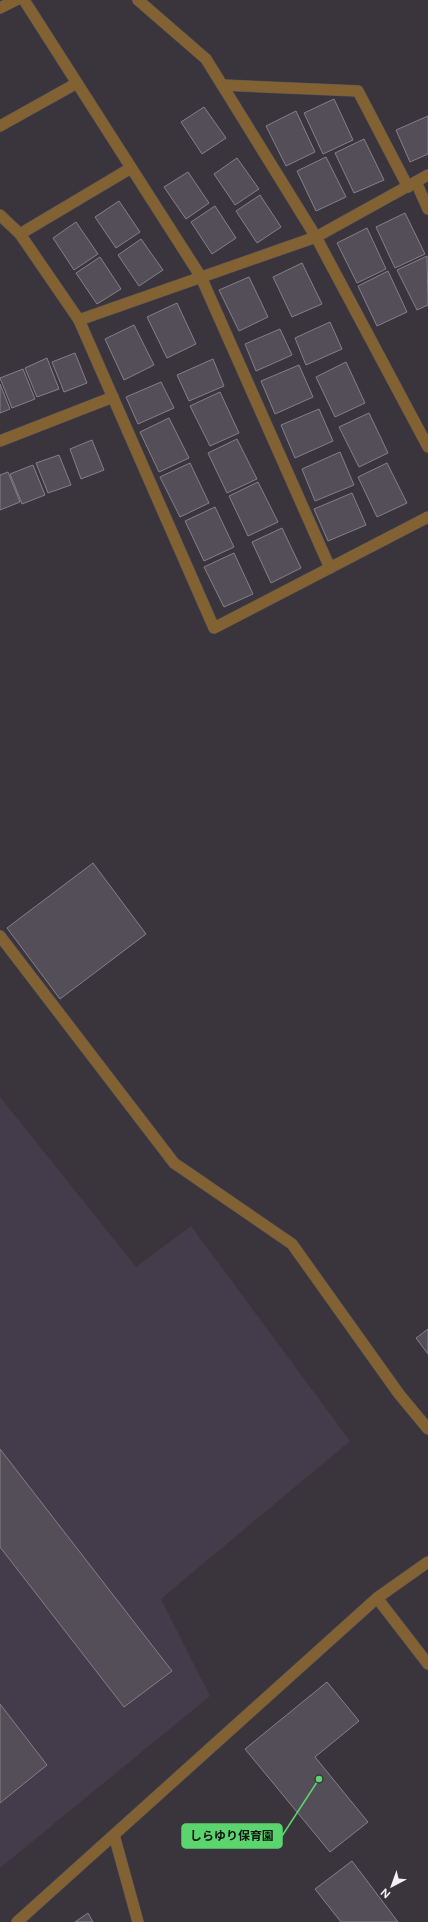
<svg xmlns="http://www.w3.org/2000/svg" width="428" height="1922" font-family="Figtree,'Noto Sans JP',sans-serif">
<style>
.built{fill:#443c4a}
.building{fill:#534e57;stroke:#857f89}
.lines{fill:none;stroke-linecap:round;stroke-linejoin:round}
.minor-casing{stroke:#58535b;stroke-width:12}
.tertiary-casing{stroke:#58535b;stroke-width:12}
.minor{stroke:#826233;stroke-width:11}
.tertiary{stroke:#826233;stroke-width:11}
.leader{fill:none;stroke:#5bd56e;stroke-width:1.5}
.callout-dot{fill:#5bd56e;stroke:#3a353d;stroke-width:1.5}
.callout{fill:#5bd56e;stroke:#5bd56e;stroke-width:1.5}
.callout-label{font-size:12px;text-anchor:middle;font-weight:bold;fill:#111}
</style>
<rect width="100%" height="100%" fill="#3a353d"/>
<!-- built -->
<path class="built" d="M0,1097L136,1267L191,1226L350,1441L161,1599L210,1696L0,1868Z"/>
<!-- building -->
<g class="building">
<path d="M334,99L353,140L323,154L304,113Z"/>
<path d="M204,107L226,138L202,154L181,122Z"/>
<path d="M296,111L315,152L286,166L266,126Z"/>
<path d="M428,116V154L410,162L396,130Z"/>
<path d="M364,139L384,180L354,193L335,153Z"/>
<path d="M326,157L346,197L316,211L297,171Z"/>
<path d="M237,158L259,189L235,205L214,174Z"/>
<path d="M188,172L209,203L186,219L164,187Z"/>
<path d="M260,195L281,227L257,243L236,211Z"/>
<path d="M119,201L140,232L116,248L95,217Z"/>
<path d="M215,206L236,238L212,254L191,222Z"/>
<path d="M405,213L425,254L395,268L376,227Z"/>
<path d="M76,222L98,254L74,270L53,238Z"/>
<path d="M367,228L386,269L357,283L337,243Z"/>
<path d="M141,239L163,270L139,286L118,255Z"/>
<path d="M427,256L428,305L417,310L397,270Z"/>
<path d="M100,257L121,289L97,304L76,273Z"/>
<path d="M302,263L322,304L292,317L273,277Z"/>
<path d="M388,271L407,312L377,326L358,286Z"/>
<path d="M249,277L268,317L239,331L219,290Z"/>
<path d="M177,303L196,344L167,358L147,317Z"/>
<path d="M330,322L342,349L306,365L295,338Z"/>
<path d="M134,325L154,365L124,380L105,339Z"/>
<path d="M280,329L292,355L256,371L245,344Z"/>
<path d="M75,353L87,383L64,392L52,362Z"/>
<path d="M47,358L59,389L37,397L25,368Z"/>
<path d="M213,359L224,386L189,401L177,375Z"/>
<path d="M346,362L365,403L335,417L316,377Z"/>
<path d="M299,365L313,397L275,414L261,381Z"/>
<path d="M23,369L35,399L12,408L0,378Z"/>
<path d="M161,382L174,408L138,424L126,397Z"/>
<path d="M0,384L10,409L0,413Z"/>
<path d="M220,392L239,433L210,446L190,406Z"/>
<path d="M319,409L333,441L295,458L281,425Z"/>
<path d="M369,413L388,453L359,467L339,427Z"/>
<path d="M169,418L189,458L159,472L140,432Z"/>
<path d="M237,439L257,479L227,493L208,453Z"/>
<path d="M92,440L104,470L81,479L70,449Z"/>
<path d="M340,452L354,485L315,501L302,469Z"/>
<path d="M59,455L71,485L48,493L36,463Z"/>
<path d="M190,463L209,503L180,517L160,477Z"/>
<path d="M387,463L407,503L377,517L358,477Z"/>
<path d="M33,465L45,495L22,504L10,474Z"/>
<path d="M8,472L20,502L0,510V475Z"/>
<path d="M258,482L278,522L248,536L229,496Z"/>
<path d="M352,493L366,525L328,541L314,509Z"/>
<path d="M215,507L234,547L204,561L185,521Z"/>
<path d="M282,528L301,568L271,583L252,542Z"/>
<path d="M234,553L253,594L224,607L204,567Z"/>
<path d="M93,863L146,934L60,999L7,928Z"/>
<path d="M428,1329V1354L416,1338Z"/>
<path d="M0,1449L172,1671L124,1707L0,1547Z"/>
<path d="M327,1682L359,1721L315,1757L368,1822L330,1852L245,1749Z"/>
<path d="M0,1704L47,1765L0,1803Z"/>
<path d="M352,1861L398,1922H341L315,1889Z"/>
<path d="M88,1913L93,1922H75Z"/>
</g>
<g class="lines">
<!-- minor casing -->
<g class="minor-casing">
<g id="minor">
<path d="M24,0L201,277L330,568"/>
<path d="M138,0L206,59L316,237L428,447"/>
<path d="M0,8L16,0"/>
<path d="M222,85L358,91L408,187"/>
<path d="M0,126L77,83"/>
<path d="M416,182L428,209"/>
<path d="M0,215L20,234L79,320L214,628L428,517"/>
<path d="M20,234L131,168"/>
<path d="M79,320L316,237L428,175"/>
<path d="M0,441L113,397"/>
<path d="M0,936L174,1163L292,1244L399,1394L428,1429"/>
<path d="M377,1598L428,1664"/>
<path d="M114,1835L138,1922"/>
</g>
</g>
<!-- tertiary casing -->
<g class="tertiary-casing">
<path id="tertiary" d="M17,1922L377,1598L428,1562"/>
</g>
<!-- minor -->
<use href="#minor" class="minor"/>
<!-- tertiary -->
<use href="#tertiary" class="tertiary"/>
</g>
<!-- callouts -->
<path class="leader" d="M319 1779L282 1836"/>
<circle class="callout-dot" cx="319" cy="1779" r="4"/>
<rect class="callout" x="182" y="1824" width="100" height="24" rx="4"/>
<g class="callout-label">
<text x="232" y="1840">しらゆり保育園</text>
</g>
<!-- north arrow -->
<g transform="translate(392 1886) rotate(221)" stroke="#3a353d" stroke-width="3" paint-order="stroke">
<path d="M0-3L7 15L0 10L-7 15Z" fill="#f4f1f6"/>
<text y="-6" font-size="11" font-weight="bold" text-anchor="middle" fill="#f4f1f6">N</text>
</g>
</svg>
